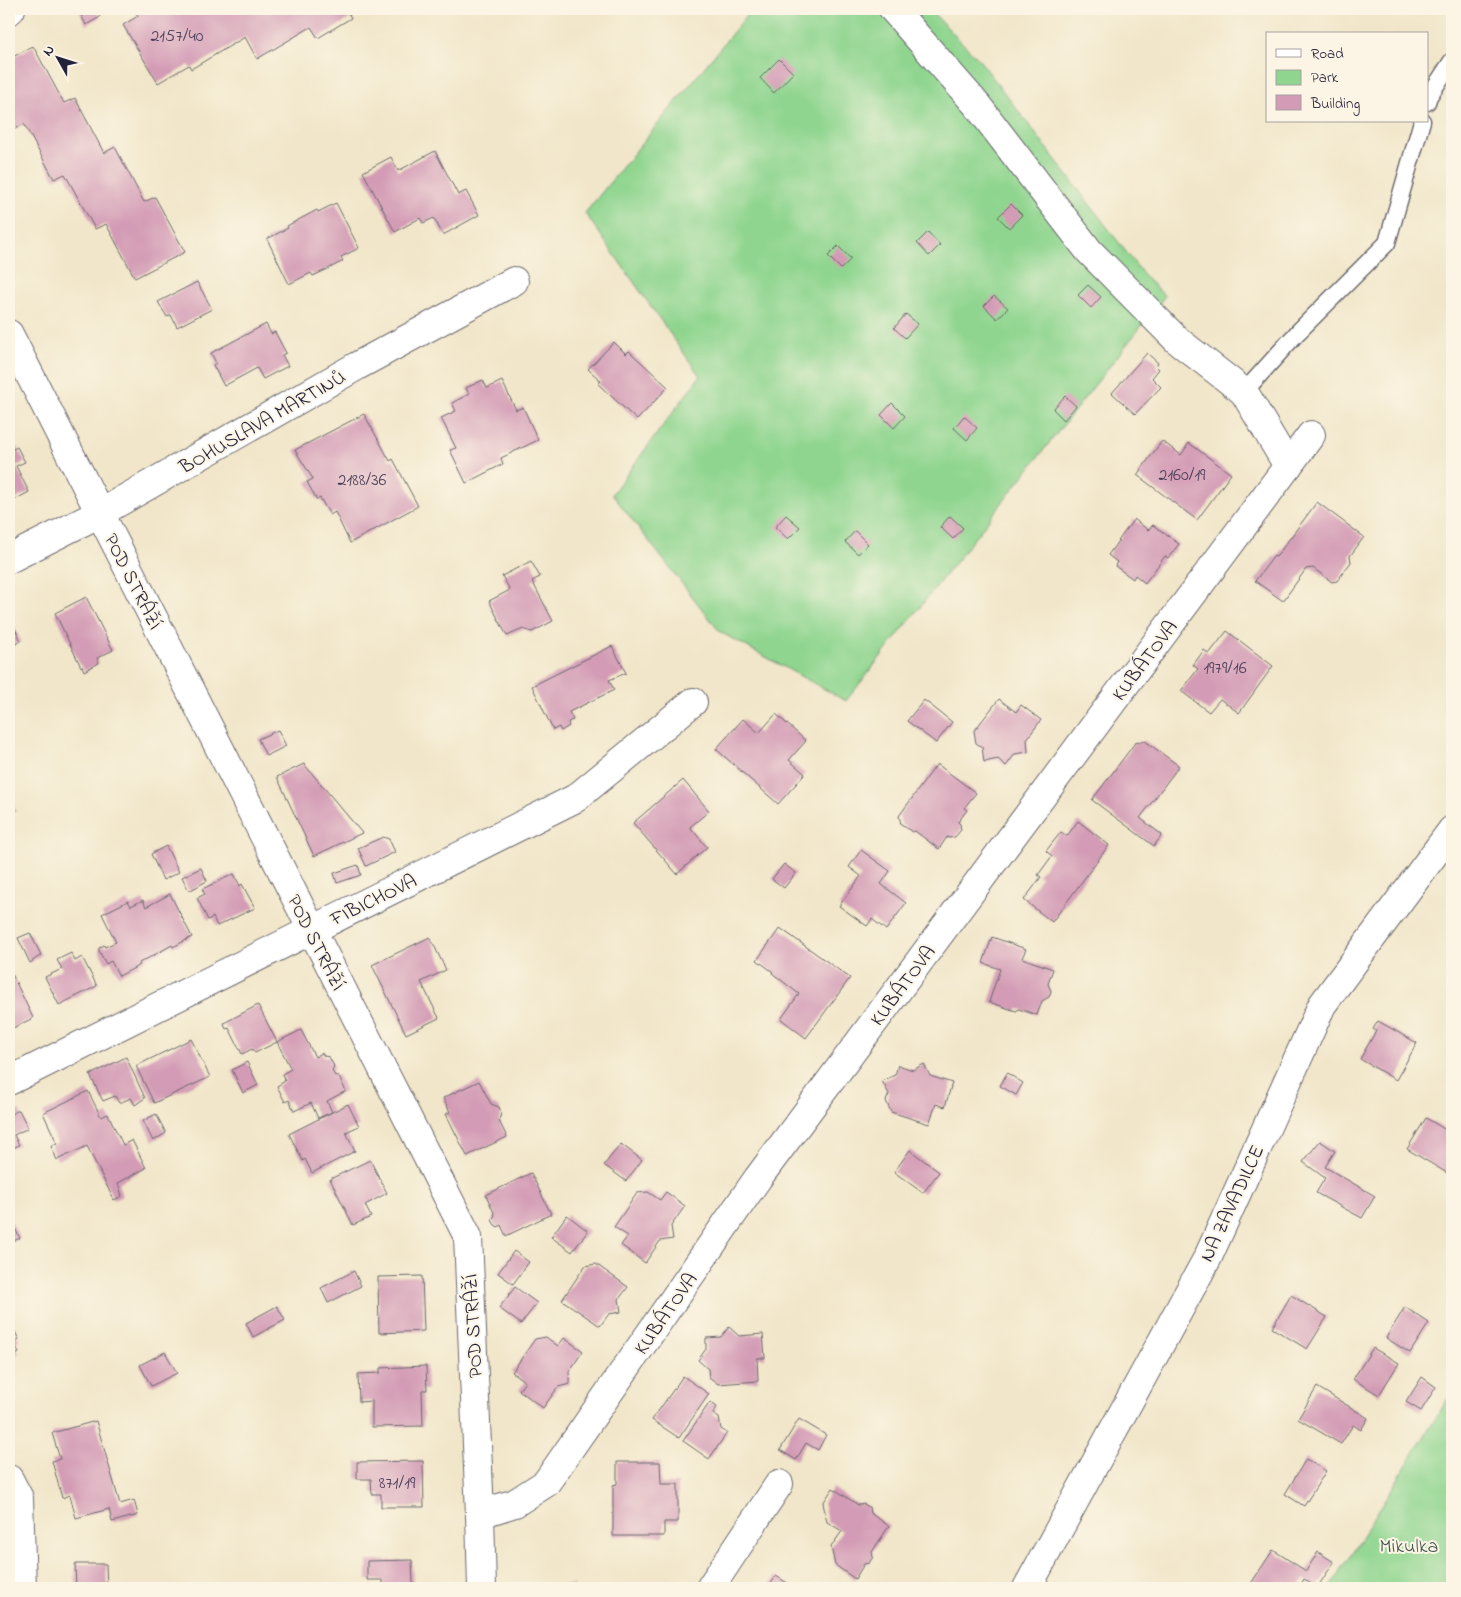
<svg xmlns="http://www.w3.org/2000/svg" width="1461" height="1597" font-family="'Indie Flower',sans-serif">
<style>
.green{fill:#8fd58f;stroke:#587c65}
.building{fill:#d39bb5}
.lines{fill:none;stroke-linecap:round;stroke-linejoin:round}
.service-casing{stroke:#6a676d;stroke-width:19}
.minor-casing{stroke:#6a676d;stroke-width:30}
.service{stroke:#fff;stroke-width:16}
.minor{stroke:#fff;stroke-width:28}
.labels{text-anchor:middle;stroke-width:4;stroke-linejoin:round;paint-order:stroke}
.number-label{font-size:18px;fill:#4e405a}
.street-label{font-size:20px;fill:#22223b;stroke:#fcf5e5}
.park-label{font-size:20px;fill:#435854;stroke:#fcf5e5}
</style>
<rect width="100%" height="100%" fill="#fcf5e5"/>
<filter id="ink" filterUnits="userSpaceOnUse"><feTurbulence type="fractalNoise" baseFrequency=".02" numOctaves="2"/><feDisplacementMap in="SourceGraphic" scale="10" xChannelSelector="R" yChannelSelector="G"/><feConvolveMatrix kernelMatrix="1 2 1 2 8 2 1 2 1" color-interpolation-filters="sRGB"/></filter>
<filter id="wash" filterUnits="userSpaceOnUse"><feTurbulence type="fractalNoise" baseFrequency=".0096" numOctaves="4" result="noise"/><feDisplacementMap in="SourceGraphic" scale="20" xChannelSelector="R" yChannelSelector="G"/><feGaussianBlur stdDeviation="1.12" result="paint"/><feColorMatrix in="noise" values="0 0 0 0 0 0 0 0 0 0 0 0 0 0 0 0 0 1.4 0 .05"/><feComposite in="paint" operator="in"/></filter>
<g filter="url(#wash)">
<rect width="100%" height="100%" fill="#f1e6c9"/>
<!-- green -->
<g class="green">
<path d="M752,9H929L980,61L1146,278L1165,296L846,701L720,632L612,494L700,376L585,213Z"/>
<path d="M1452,1392V1588H1330Z"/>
</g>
<g id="blocks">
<!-- building -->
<g class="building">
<path d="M78,9H95L100,17L86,25Z"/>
<path d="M134,9H346L351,18L318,38L311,27L257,59L245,37L191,69L189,65L158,83L123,25L138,16Z"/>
<path d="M33,46L64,103L75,98L104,153L115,147L144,202L155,197L185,252L135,278L106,224L95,229L65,174L54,179L24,124L13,130L9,121V59Z"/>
<path d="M779,59L793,73L774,93L760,78Z"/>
<path d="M435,151L458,195L466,191L479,215L443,235L434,218L423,223L420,218L395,232L363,172L391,157L398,171Z"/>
<path d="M336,203L359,248L341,257L343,261L328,269L313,276L311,273L289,284L267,239L288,228L287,226L317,210L318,212Z"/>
<path d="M1011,204L1022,215L1009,228L998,217Z"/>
<path d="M928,232L940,245L929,256L917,243Z"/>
<path d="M838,246L851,259L841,269L828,256Z"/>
<path d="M197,282L212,309L177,327L171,315L167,317L158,302Z"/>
<path d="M1088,285L1101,297L1091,308L1078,295Z"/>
<path d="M994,296L1008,308L997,319L984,306Z"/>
<path d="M906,314L918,324L905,338L894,328Z"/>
<path d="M266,324L271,334L275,332L286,353L282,355L288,366L263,379L257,368L224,386L213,365L216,363L211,353Z"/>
<path d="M614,342L626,354L629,351L668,387L637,420L598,384L601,381L588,369Z"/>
<path d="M1147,353L1158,363L1156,366L1159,369L1152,378L1161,387L1135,414L1112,393Z"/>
<path d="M483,380L487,388L502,381L516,410L523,407L538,440L501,458L503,464L466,483L450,450L456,448L441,418L456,411L452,403L469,394L466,388Z"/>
<path d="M1065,396L1076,406L1064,420L1053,409Z"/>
<path d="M892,403L905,416L894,428L881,415Z"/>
<path d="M364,414L390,461L393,459L418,506L350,543L335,512L330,515L320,498L317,500L307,482L313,479L295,450Z"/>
<path d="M964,416L977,428L967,440L954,428Z"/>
<path d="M1162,441L1181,455L1189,443L1231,474L1197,520L1137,475Z"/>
<path d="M17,447L25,462L16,466L29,492L9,503V451Z"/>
<path d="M1317,502L1364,537L1350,556L1351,562L1337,581L1332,582L1313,568L1306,569L1283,601L1255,581L1274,556L1276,557Z"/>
<path d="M786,515L800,527L788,539L775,527Z"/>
<path d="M950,516L963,528L953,539L940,527Z"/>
<path d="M1134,519L1148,530L1153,525L1179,544L1168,558L1165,556L1145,583L1135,575L1133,579L1115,566L1117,562L1108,555Z"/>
<path d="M855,531L868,544L858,554L845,542Z"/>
<path d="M531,561L540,577L532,581L553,621L532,632L523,629L507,636L489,601L510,590L502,576Z"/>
<path d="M86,597L113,650L97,658L99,663L84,671L82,666L81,667L55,613Z"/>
<path d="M9,616L21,641L9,648Z"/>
<path d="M1227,631L1273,666L1239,713L1220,699L1209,712L1181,691L1198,669L1193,665L1204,650L1209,654Z"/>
<path d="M612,646L626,673L609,680L614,690L569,712L573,720L568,722L569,726L561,731L559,727L553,730L532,686Z"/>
<path d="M999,699L1016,712L1021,705L1041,720L1027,739L1028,752L1015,754L1006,766L998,759L984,762L982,747L976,743L974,731Z"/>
<path d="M924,700L952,722L936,743L907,721Z"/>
<path d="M776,714L806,741L789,760L805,774L778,804L716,749L743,719L759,733Z"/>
<path d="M278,730L286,746L266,756L258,739Z"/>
<path d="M1145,741L1179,766L1140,818L1162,835L1154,846L1092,800L1135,743Z"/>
<path d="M304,764L362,833L314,856L277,777Z"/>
<path d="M937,764L976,793L964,808L967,810L958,822L960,824L961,830L955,837L949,838L947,837L939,849L915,831L912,832L901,824L899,816Z"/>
<path d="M683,780L709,811L690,827L707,847L677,874L633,823Z"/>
<path d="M9,797L16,811L9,815Z"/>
<path d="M1078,821L1109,845L1052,922L1024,900L1041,877L1038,875L1052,856L1046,851L1061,832L1067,836Z"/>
<path d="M383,837L389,839L395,852L366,866L358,848Z"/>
<path d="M166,846L179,872L163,880L151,854Z"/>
<path d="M861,850L890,871L881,884L906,903L886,930L872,919L867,926L839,906L861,876L849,867Z"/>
<path d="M784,864L796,873L784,888L772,879Z"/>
<path d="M358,865L361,875L337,883L334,873Z"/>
<path d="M201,868L207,881L189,891L182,877Z"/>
<path d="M234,874L240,886L242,884L255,908L217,926L213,917L208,920L197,898L205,894L202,889Z"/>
<path d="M170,894L192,937L173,947L172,945L156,954L139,963L140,965L119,976L111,961L106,964L99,951V948L104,945L105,947L116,942L102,914L128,901L131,906L143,900L146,907Z"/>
<path d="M780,928L850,978L806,1038L781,1019L799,994L772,973L773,972L757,960Z"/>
<path d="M30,933L41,955L30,963L18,938Z"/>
<path d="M430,937L446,970L421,982L439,1018L406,1034L372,965Z"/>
<path d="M992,937L1026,949L1022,958L1053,969L1048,984L1051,991L1049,997L1042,1001L1037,1015L1019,1009L1016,1011L989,1002L1000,969L983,963Z"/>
<path d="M71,953L75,961L82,957L97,986L59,1005L45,977L62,969L57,960Z"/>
<path d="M12,974L33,1018L9,1030V975Z"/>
<path d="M258,1005L277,1042L255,1053L252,1049L242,1054L229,1028L226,1029L224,1023Z"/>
<path d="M1378,1021L1417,1043L1396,1080L1360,1059L1376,1031L1373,1029Z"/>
<path d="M301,1030L315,1057L322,1053L324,1056L329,1057L334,1066L332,1071L335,1076L338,1075L346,1091L327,1101L332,1112L318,1118L311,1103L294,1111L289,1100L285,1102L277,1086L285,1081L282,1074L291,1069L277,1042Z"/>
<path d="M191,1039L210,1077L154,1103L136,1066Z"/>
<path d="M126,1057L145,1098L135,1105L131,1098L119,1103L115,1096L103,1101L90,1075Z"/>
<path d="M247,1062L258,1085L243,1093L232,1070Z"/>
<path d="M924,1064L930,1076L952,1083L945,1107L936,1104L929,1124L891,1112L886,1101L889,1094L882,1081L895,1075L898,1065L913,1070Z"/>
<path d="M1007,1073L1023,1083L1016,1095L1000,1086Z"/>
<path d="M479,1081L491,1104L499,1107L501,1113L499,1121L507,1137L467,1156L446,1114L450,1112L443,1098Z"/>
<path d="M88,1091L101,1117L108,1114L123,1145L132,1140L146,1168L118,1183L122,1196L114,1200L87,1146L57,1160L51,1146L57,1143L43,1113Z"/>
<path d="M348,1104L359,1126L346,1132L355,1151L312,1173L305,1159L303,1161L289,1134Z"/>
<path d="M19,1110L28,1128L14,1135L19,1145L9,1150V1115Z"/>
<path d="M156,1114L166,1133L153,1141L143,1121Z"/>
<path d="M1426,1118L1451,1133L1447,1139L1452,1142V1176L1407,1149Z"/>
<path d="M1320,1141L1335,1151L1325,1167L1375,1196L1362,1218L1316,1193L1325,1178L1303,1162Z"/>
<path d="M621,1144L642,1160L626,1181L604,1165Z"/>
<path d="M910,1150L939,1172L923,1193L894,1172Z"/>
<path d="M370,1160L387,1193L365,1205L371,1217L353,1225L330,1179Z"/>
<path d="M531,1173L551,1214L506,1236L501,1225L498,1227L495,1225L492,1220L495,1215L486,1195Z"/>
<path d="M648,1192L660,1200L666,1192L685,1206L671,1226L673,1239L660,1241L645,1263L621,1245L628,1236L614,1227L637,1193Z"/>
<path d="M567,1215L588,1231L572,1252L551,1237Z"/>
<path d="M9,1217L20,1238L9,1243Z"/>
<path d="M514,1251L529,1262L513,1284L498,1273Z"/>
<path d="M596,1264L628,1287L619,1299L621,1312L609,1314L600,1326L562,1300L585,1266Z"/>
<path d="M354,1271L361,1286L328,1303L321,1288Z"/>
<path d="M422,1276L424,1331L379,1333L378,1277Z"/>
<path d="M515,1287L537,1303L521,1324L499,1308Z"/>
<path d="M1291,1295L1327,1317L1307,1349L1272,1328Z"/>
<path d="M277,1306L285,1320L253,1337L246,1323Z"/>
<path d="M1405,1307L1429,1323L1410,1353L1386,1338Z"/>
<path d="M12,1325L19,1340L14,1343L19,1353L9,1359V1327Z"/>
<path d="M729,1327L739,1336L763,1334L765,1358H757L758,1381L718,1384L709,1377L708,1369L698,1360L706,1349V1338L721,1337Z"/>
<path d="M546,1337L558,1346L564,1338L583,1351L569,1372L570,1384L558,1387L543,1408L519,1390L525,1382L512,1372L535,1339Z"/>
<path d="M1373,1348L1399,1363L1379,1395L1353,1379Z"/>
<path d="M165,1352L177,1373L151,1386L140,1365Z"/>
<path d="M426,1366L427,1390H422L423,1426L372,1427V1401L359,1402L358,1374L380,1373V1368Z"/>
<path d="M683,1376L709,1394L679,1438L652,1420Z"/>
<path d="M1422,1377L1436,1387L1421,1411L1406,1402Z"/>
<path d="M1317,1387L1368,1418L1361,1430L1353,1425L1341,1444L1298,1419Z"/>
<path d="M710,1402L717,1407L713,1414L719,1418L721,1429L727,1433L709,1459L683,1441Z"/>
<path d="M799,1419L826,1435L818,1450L806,1443L796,1460L780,1450Z"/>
<path d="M96,1421L120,1504L134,1500L138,1515L112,1522L109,1509L76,1518L70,1495L62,1498L52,1461L60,1459L52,1433Z"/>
<path d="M1306,1459L1326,1471L1304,1506L1285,1494Z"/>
<path d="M423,1461L424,1507H381V1494H372L371,1479H357V1462Z"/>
<path d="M617,1462H660L661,1484H678V1522H664V1536H613V1485L617,1484Z"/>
<path d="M833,1488L858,1505L864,1504L869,1507L870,1513L889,1526L872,1552L873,1557L869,1563L864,1564L855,1579L835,1565L831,1547L842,1531L827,1522L823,1503Z"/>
<path d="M1273,1550L1306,1571L1318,1552L1334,1562L1317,1588L1304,1579L1299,1588H1248Z"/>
<path d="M412,1560L413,1584H428V1588H383V1580H367V1561Z"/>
<path d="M75,1564H106L107,1588H76Z"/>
<path d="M776,1576L795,1588H768Z"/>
<path d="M574,1585V1588H530V1586Z"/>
</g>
</g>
</g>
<g filter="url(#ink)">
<use href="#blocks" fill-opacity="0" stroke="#6a676d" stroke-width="1"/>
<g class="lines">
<!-- service casing -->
<g class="service-casing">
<g id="service">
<path d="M1427,102L1429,96L1452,61"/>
<path d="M1244,392L1298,332L1387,243L1422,121"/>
</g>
</g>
<!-- minor casing -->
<g class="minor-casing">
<g id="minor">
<path d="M893,9L977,105L1089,251L1177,340L1244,392L1288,466"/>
<path d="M9,11L11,9"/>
<path d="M9,334L468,1237L480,1514L482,1588"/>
<path d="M9,559L100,513L357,366L514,281"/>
<path d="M9,1081L576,798L693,702"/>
<path d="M9,1479L19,1498L22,1588"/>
<path d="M480,1514L515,1503L546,1483L758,1178L1311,435"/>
<path d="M710,1588L779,1484"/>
<path d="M1027,1588L1208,1257L1322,1005L1452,830"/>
</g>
</g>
<!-- service -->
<use href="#service" class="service"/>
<!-- minor -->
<use href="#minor" class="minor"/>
</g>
</g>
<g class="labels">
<!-- number labels -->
<g class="number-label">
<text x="177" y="41">2157/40</text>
<text x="1182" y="480">2160/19</text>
<text x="362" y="485">2188/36</text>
<text x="1225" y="673">1979/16</text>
<text x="397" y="1488">871/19</text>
</g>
<!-- street labels -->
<g class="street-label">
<text transform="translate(262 421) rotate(-30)" y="7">BOHUSLAVA MARTINŮ</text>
<text transform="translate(134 581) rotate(63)" y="7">POD STRÁŽÍ</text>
<text transform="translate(1144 660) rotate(-53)" y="7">KUBÁTOVA</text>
<text transform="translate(373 899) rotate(-26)" y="7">FIBICHOVA</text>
<text transform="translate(317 942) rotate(63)" y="7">POD STRÁŽÍ</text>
<text transform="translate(902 985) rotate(-53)" y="7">KUBÁTOVA</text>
<text transform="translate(1231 1203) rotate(-65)" y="7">NA ZAVADILCE</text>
<text transform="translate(665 1313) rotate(-55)" y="7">KUBÁTOVA</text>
<text transform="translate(472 1326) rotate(-93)" y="7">POD STRÁŽÍ</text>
</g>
<!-- park labels -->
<g class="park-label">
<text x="1409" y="1552">Mikulka</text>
</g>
</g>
<!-- margin -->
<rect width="1461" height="1597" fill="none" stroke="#fcf5e5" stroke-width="30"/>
<!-- legend -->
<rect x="1266" y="32" width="162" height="90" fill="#fcf5e5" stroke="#a5a1a1"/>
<rect x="1276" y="49" width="25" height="8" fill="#ffffff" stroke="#a5a1a1"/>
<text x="1311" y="58" font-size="15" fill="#22223b">Road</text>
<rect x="1276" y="70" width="25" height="15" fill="#8fd58f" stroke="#a5a1a1"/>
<text x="1311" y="82" font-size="15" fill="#22223b">Park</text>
<rect x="1276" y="95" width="25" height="15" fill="#d39bb5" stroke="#a5a1a1"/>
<text x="1311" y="108" font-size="15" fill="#22223b">Building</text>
<!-- north arrow -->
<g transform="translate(58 58) rotate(309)" stroke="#fcf5e5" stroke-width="4" paint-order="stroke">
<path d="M0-4L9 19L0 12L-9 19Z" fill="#22223b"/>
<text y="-8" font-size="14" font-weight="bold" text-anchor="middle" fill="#22223b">N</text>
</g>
</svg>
